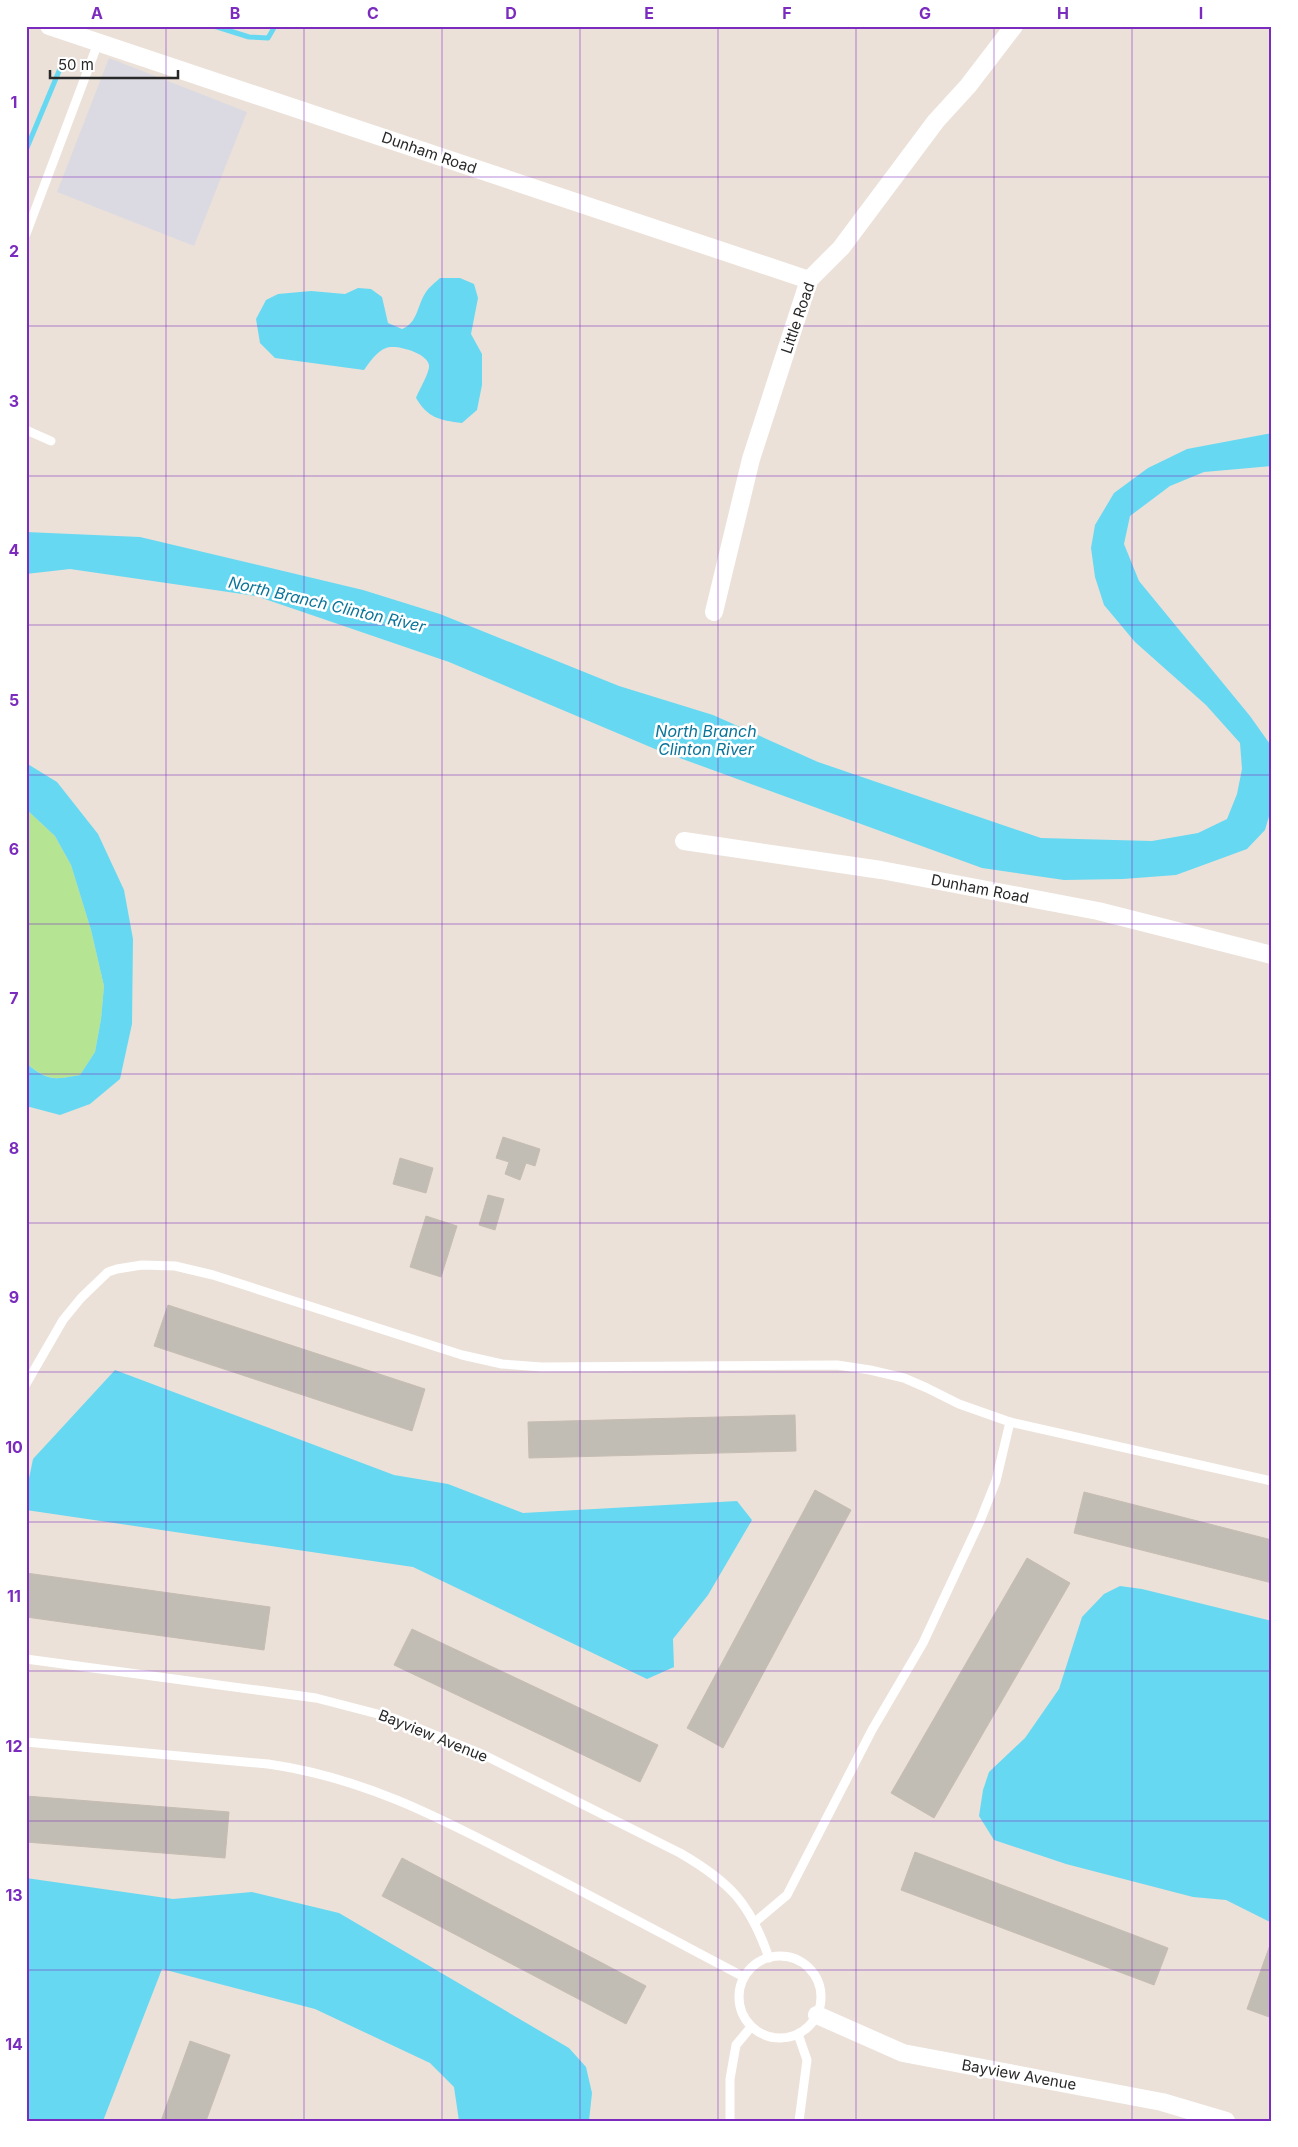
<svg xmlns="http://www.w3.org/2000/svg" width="1298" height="2147" font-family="Inter,sans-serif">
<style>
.industrial{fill:#dbdae3}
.green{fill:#b5e492}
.water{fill:#67d8f2}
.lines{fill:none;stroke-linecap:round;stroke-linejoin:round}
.stream{stroke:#67d8f2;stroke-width:5}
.building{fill:#c2bdb4;stroke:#c6bdb2}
.service{stroke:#fff;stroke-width:9}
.minor{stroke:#fff;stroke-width:18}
.grid{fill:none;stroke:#7b2cbf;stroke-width:1;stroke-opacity:0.55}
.labels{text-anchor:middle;stroke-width:5;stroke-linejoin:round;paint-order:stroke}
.street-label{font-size:15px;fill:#282828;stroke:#fff}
.water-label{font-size:16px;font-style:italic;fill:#09749a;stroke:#fff}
.neatline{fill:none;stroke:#7b2cbf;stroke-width:2}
.grid-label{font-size:16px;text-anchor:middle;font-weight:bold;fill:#7b2cbf}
</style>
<rect width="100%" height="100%" fill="#ebe1d8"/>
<!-- industrial -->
<path class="industrial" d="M109,58L247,112L194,246L57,192Z"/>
<!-- green -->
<path class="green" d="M26,809L55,836L71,865L91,930L104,986L101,1019L95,1052L80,1075C52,1080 49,1081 26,1063Z"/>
<!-- water -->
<g class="water">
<path d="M440,278H460L474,284L478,298L471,334L482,354V385L477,410L462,423C439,420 428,418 416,398C419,390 430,372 429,365C427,353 396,344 386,348C377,351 369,363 364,370L275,358L260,343L256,319L266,300L278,294L311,291L345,294L358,288L371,289L382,297L388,323L402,329C418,323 417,305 426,292C429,287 436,282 440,278Z"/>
<path d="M1272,433V466L1204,472L1170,486L1130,516L1124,544L1139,581L1250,716L1272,747V806L1265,830L1247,849L1176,875L1123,879L1064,880L982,868L655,749L449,662L256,596L70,569L26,574V532L140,537L363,590L440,614L619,686L713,715L818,762L1041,838L1152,841L1198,833L1227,819L1237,794L1242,769L1240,743L1206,705L1135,642L1104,605L1095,577L1091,548L1095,525L1114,493L1148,468L1187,449Z"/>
<path d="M26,763L57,782L98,834L124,890L133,939L132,1024L120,1079L90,1104L60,1115L26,1106V1063C48,1081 52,1080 80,1075L95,1052L101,1019L104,986L91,930L71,865L55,836L26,809Z"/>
<path d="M115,1370L394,1475L448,1484L523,1513L737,1501L752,1520L708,1595L673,1639L674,1667L647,1679L413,1567L26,1510V1493L33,1459Z"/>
<path d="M1120,1586L1142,1589L1272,1621V1923L1226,1900L1193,1897L1066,1864L994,1840L979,1816L983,1790L989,1772L1025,1738L1059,1689L1082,1617L1104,1594Z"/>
<path d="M26,1878L173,1899L252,1892L339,1913L569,2048L586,2067L592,2093L589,2121H459L454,2087L430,2063L315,2009L162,1969L103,2121H26Z"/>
</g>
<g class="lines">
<!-- stream -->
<g class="stream">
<path d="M214,26L249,37L268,38L275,26"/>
<path d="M26,150L62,64"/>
</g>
</g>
<!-- building -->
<g class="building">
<path d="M503,1137L540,1149L535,1166L526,1163L520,1180L505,1174L509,1162L496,1158Z"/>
<path d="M400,1158L433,1168L426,1193L393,1184Z"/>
<path d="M488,1195L504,1199L495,1230L479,1225Z"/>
<path d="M426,1216L457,1226L441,1277L410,1267Z"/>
<path d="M168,1305L425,1389L412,1431L154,1346Z"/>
<path d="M795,1415L796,1451L529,1458L528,1422Z"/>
<path d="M815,1490L851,1510L723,1748L687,1728Z"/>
<path d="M1084,1492L1272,1540V1583L1074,1533Z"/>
<path d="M1027,1558L1070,1583L934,1818L891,1793Z"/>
<path d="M26,1573L270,1607L264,1650L26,1617Z"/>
<path d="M412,1629L658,1745L640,1782L394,1665Z"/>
<path d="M26,1796L229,1812L225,1858L26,1842Z"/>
<path d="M915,1852L1168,1948L1154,1985L901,1890Z"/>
<path d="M402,1858L646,1986L626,2024L382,1896Z"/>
<path d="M1270,1945L1272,1946V2018L1247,2009Z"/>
<path d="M190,2041L230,2055L206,2121H161Z"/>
</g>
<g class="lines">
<!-- service -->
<g class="service">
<path d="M26,234L98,43"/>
<path d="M26,430L51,441"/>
<path d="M26,1384L63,1320L81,1298L108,1272L117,1269L142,1265L175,1266L213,1275L462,1355L502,1364L542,1367L837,1365L870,1370L904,1378L927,1388L959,1404L1010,1422"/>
<path d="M26,1659L316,1698L393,1718L484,1755L680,1853C730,1882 750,1903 769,1958"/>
<path d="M26,1742L268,1764C366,1778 442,1819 529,1864C601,1901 672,1939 744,1977"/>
<path d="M755,1922L787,1895L872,1730L923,1643L980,1521L996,1481L1010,1422L1272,1481"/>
<circle cx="780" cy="1997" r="41"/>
<path d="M798,2034L807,2060L799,2121"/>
<path d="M730,2121V2079L736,2045L751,2027"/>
</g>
<!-- minor -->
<g class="minor">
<path d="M49,26L809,280"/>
<path d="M714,612L751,459L809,280L841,248L936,121L968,86L1014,26"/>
<path d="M684,841L881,870L1098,911L1272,955"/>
<path d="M817,2015L903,2053L1162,2102L1226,2121"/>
</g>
</g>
<!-- grid -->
<path class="grid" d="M166,26V2121M304,26V2121M442,26V2121M580,26V2121M718,26V2121M856,26V2121M994,26V2121M1132,26V2121M26,177H1272M26,326H1272M26,476H1272M26,625H1272M26,775H1272M26,924H1272M26,1074H1272M26,1223H1272M26,1372H1272M26,1522H1272M26,1671H1272M26,1821H1272M26,1970H1272"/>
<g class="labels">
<!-- street labels -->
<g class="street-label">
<text transform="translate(429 153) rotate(19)" y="5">Dunham Road</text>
<text transform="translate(798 318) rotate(-71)" y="5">Little Road</text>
<text transform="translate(980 889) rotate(11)" y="5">Dunham Road</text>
<text transform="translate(433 1736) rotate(22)" y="5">Bayview Avenue</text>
<text transform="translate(1019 2075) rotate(10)" y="5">Bayview Avenue</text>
</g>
<!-- water labels -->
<g class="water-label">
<text transform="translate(327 604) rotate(13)" y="6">North Branch Clinton River</text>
<text x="706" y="737">North Branch<tspan x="706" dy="18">Clinton River</tspan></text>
</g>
</g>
<!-- border -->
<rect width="1298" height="2147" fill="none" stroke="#ffffff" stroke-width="55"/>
<!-- scale -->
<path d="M50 70v8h128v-8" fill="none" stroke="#282828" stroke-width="2.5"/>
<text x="58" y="70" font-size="15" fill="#282828" stroke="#ffffff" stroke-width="4" paint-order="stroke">50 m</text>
<rect x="28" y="28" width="1242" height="2092" class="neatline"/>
<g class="grid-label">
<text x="97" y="19">A</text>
<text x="235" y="19">B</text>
<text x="373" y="19">C</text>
<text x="511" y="19">D</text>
<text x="649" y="19">E</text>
<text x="787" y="19">F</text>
<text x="925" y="19">G</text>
<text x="1063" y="19">H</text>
<text x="1201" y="19">I</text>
<text x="14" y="108">1</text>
<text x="14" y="257">2</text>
<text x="14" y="407">3</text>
<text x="14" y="556">4</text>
<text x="14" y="706">5</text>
<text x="14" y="855">6</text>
<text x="14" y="1004">7</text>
<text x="14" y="1154">8</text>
<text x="14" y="1303">9</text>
<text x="14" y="1453">10</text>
<text x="14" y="1602">11</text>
<text x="14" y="1752">12</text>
<text x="14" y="1901">13</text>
<text x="14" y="2050">14</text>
</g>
</svg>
